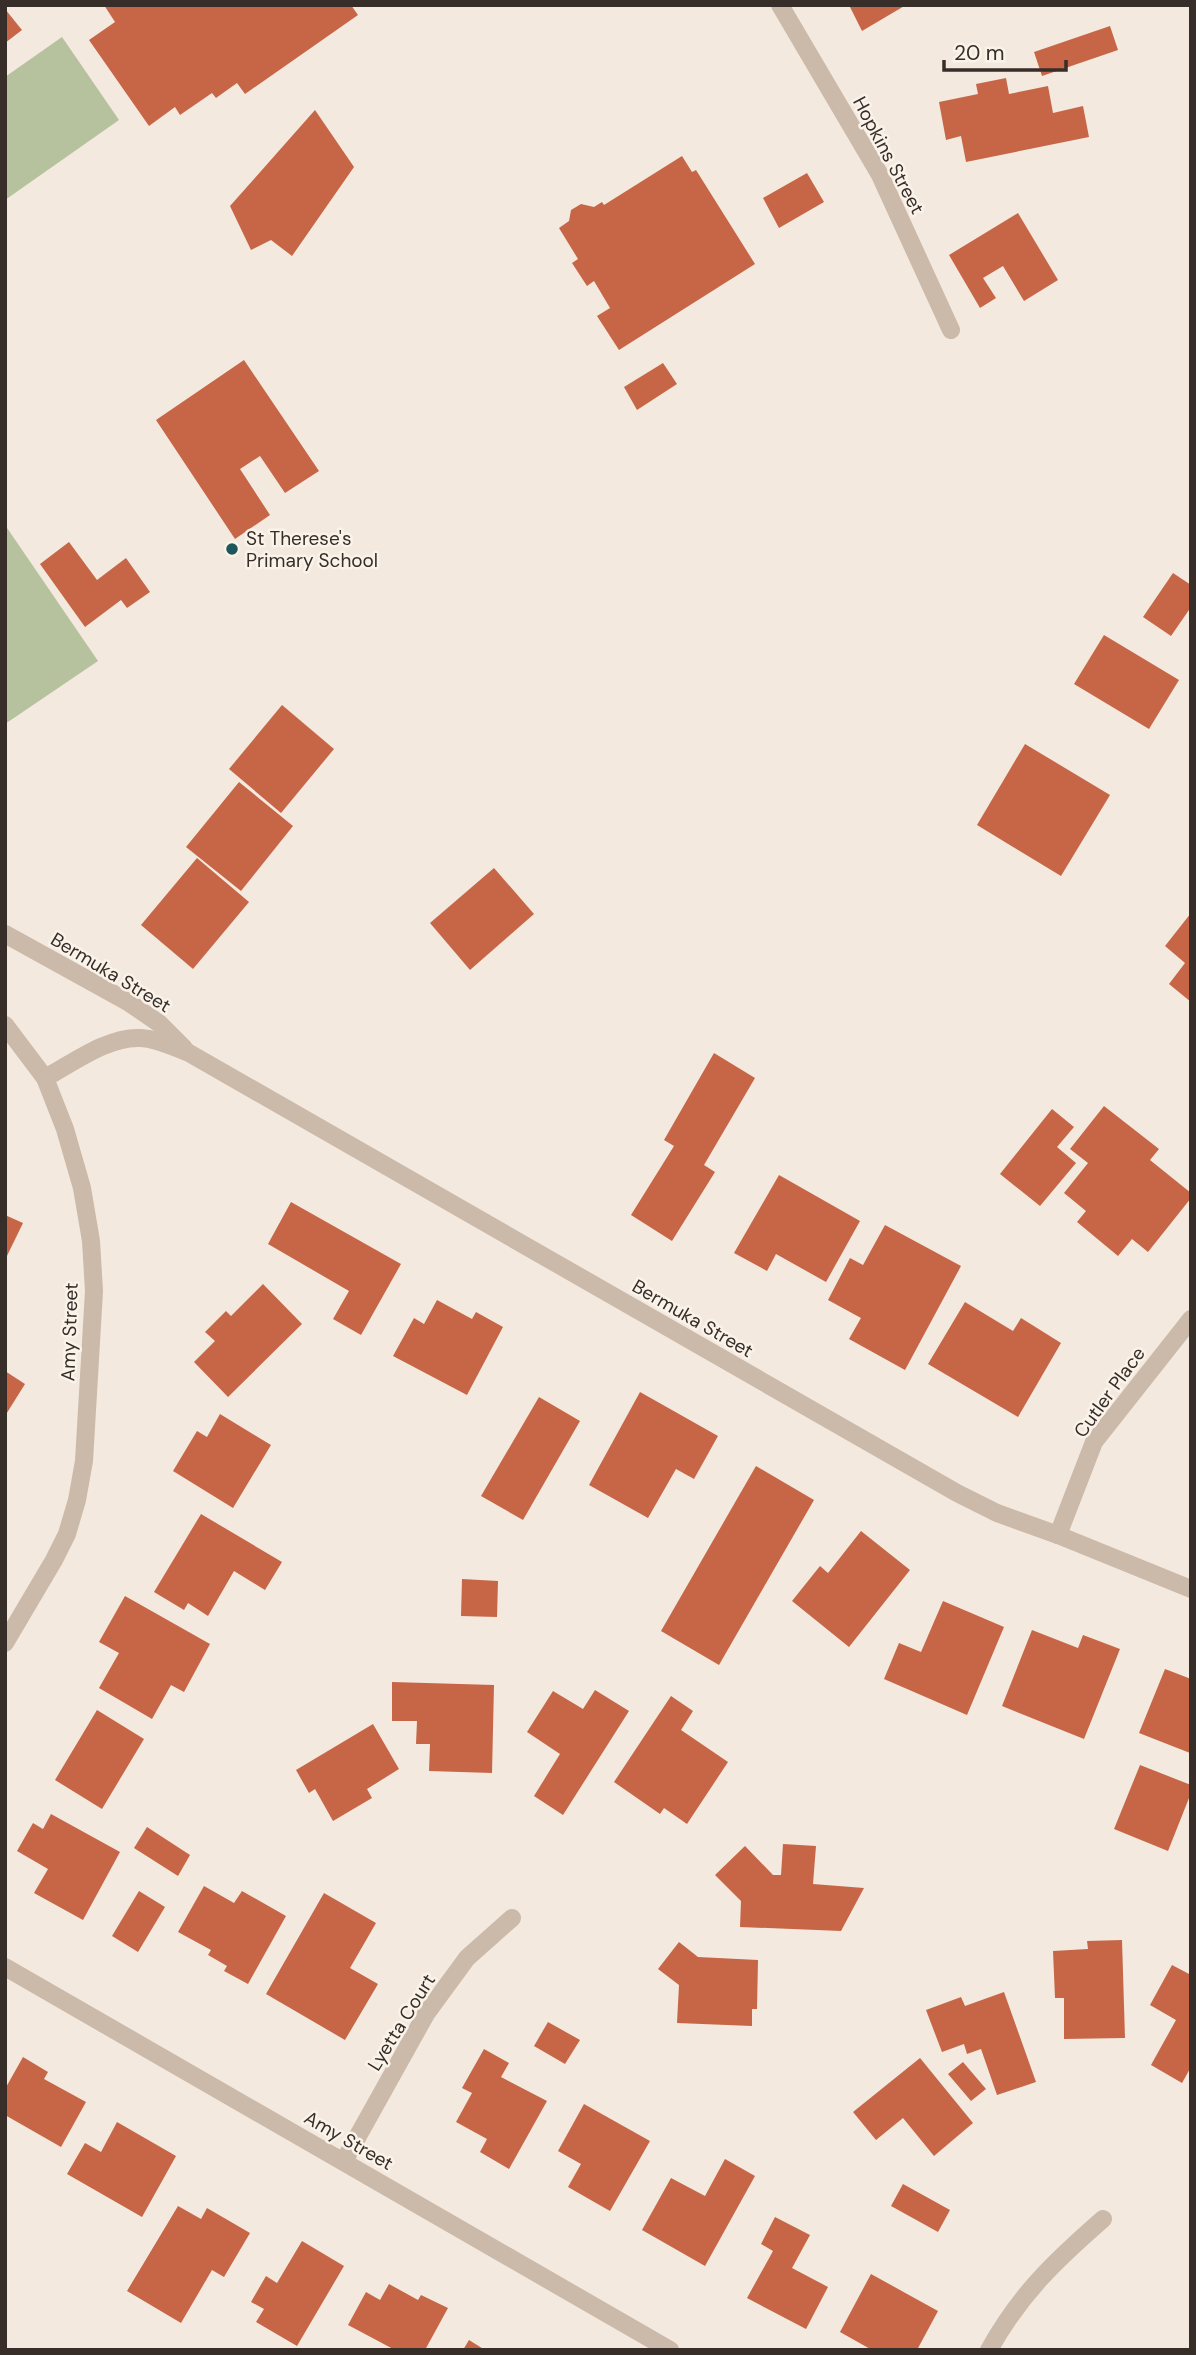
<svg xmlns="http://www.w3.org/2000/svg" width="1196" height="2355" font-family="'DM Sans',sans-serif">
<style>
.green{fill:#b6c29d}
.building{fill:#c76647}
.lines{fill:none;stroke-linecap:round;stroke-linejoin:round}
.minor{stroke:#cbb9a9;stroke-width:18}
.poi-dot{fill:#1e575b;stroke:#faf3ea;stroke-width:2.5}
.labels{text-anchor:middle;stroke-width:5;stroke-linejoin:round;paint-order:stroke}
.street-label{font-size:19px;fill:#382e29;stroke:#faf3ea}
.poi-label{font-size:19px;fill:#382e29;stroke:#faf3ea;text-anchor:start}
</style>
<rect width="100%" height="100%" fill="#f3e9de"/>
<!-- green -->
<g class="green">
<path d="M62,37L119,120L5,200V77Z"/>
<path d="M5,525L98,661L5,724Z"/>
</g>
<!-- building -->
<g class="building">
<path d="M104,5H351L358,15L245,94L237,83L216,98L212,93L180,115L175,107L149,126L89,40L115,22Z"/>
<path d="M849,5H906L862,31Z"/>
<path d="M5,9L22,30L5,43Z"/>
<path d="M1110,26L1118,50L1042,76L1034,52Z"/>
<path d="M1006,78L1009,94L1048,86L1053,113L1083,106L1089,137L966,162L961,136L946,140L939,102L978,94L976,84Z"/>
<path d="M315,110L354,167L292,256L271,240L251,250L230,206Z"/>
<path d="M682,156L692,172L696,170L755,264L619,350L597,316L610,308L594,281L587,286L572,263L578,259L559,228L569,221L571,210L581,204L594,207L602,202L604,205Z"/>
<path d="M807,173L824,202L779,228L763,198Z"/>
<path d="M1018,213L1058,280L1024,301L1003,266L983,278L996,298L980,308L949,255Z"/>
<path d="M244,360L319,471L285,493L260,456L240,469L270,515L235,539L156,420Z"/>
<path d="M663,363L677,384L637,410L624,387Z"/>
<path d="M69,542L97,580L126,558L150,592L127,608L121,600L85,627L40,564Z"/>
<path d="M1173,573L1191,585V607L1171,636L1143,617Z"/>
<path d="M1104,635L1179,680L1149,729L1074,684Z"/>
<path d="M282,705L334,749L281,813L229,769Z"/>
<path d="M1025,744L1110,795L1061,876L977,825Z"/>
<path d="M239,782L293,826L241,891L186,847Z"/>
<path d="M197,858L249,902L193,969L141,925Z"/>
<path d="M494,868L534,914L470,970L430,923Z"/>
<path d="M1191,913V1002L1169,984L1185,963L1165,946Z"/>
<path d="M714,1053L755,1078L704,1165L715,1172L672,1241L631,1215L674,1146L664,1140Z"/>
<path d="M1104,1106L1159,1149L1150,1160L1191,1193V1198L1148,1252L1132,1239L1118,1256L1077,1222L1086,1211L1064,1193L1088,1163L1070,1149Z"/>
<path d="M1052,1109L1074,1127L1057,1147L1076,1163L1040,1206L1000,1174Z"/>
<path d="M779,1175L860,1221L826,1282L776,1254L767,1271L734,1253Z"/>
<path d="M291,1202L401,1264L361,1335L333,1319L349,1291L268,1244Z"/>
<path d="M5,1215L23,1223L5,1260Z"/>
<path d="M885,1225L961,1266L905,1370L849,1339L861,1318L828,1300L850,1258L863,1265Z"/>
<path d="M263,1284L302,1324L228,1397L194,1362L215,1341L205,1332L226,1311L231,1316Z"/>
<path d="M437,1300L472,1319L476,1312L503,1327L467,1395L393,1356L414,1318L424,1324Z"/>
<path d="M965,1302L1013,1331L1021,1318L1061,1343L1018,1417L928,1364Z"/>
<path d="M5,1371L25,1384L5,1416Z"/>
<path d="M640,1392L718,1436L694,1479L676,1469L648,1518L589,1485Z"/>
<path d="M539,1397L580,1421L523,1520L481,1496Z"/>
<path d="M220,1414L271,1445L233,1508L173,1471L197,1431L207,1437Z"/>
<path d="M756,1466L814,1500L719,1665L661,1631Z"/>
<path d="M201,1514L282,1562L265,1590L234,1571L208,1616L188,1603L184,1610L154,1592Z"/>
<path d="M861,1531L910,1570L849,1647L792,1601L820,1566L828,1573Z"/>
<path d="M462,1579L498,1581L497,1617L461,1616Z"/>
<path d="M125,1596L210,1644L184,1692L171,1685L152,1719L99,1688L119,1653L99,1642Z"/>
<path d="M943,1601L1004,1627L967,1715L884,1679L899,1643L921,1652Z"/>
<path d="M1032,1630L1078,1648L1083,1635L1120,1649L1084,1739L1002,1706Z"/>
<path d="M1165,1669L1191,1679L1190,1753L1139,1733Z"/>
<path d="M392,1682L494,1685L492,1773L429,1771L430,1744H416L417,1721H392Z"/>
<path d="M595,1690L629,1711L563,1815L534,1796L560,1754L527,1732L553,1691L583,1709Z"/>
<path d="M671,1696L693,1711L681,1730L728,1762L687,1824L664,1808L660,1814L614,1782Z"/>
<path d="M97,1710L144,1739L102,1809L55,1780Z"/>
<path d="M373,1724L399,1769L367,1789L372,1798L333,1821L315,1789L309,1793L296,1770Z"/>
<path d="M1140,1765L1191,1785V1793L1168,1851L1114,1829Z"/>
<path d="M51,1814L120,1852L83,1920L34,1893L48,1869L17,1851L33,1823L43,1829Z"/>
<path d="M147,1827L190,1855L178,1876L134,1848Z"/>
<path d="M783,1844L816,1846L813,1884L864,1888L841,1931L740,1927L741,1901L715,1875L745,1846L773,1875H781Z"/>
<path d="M204,1886L234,1903L242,1891L286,1916L248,1984L224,1971L227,1966L208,1955L211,1950L178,1932Z"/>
<path d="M139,1891L165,1907L138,1952L112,1936Z"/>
<path d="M324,1893L376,1923L350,1968L378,1984L345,2040L266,1994Z"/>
<path d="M1122,1940L1125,2038L1064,2039V1998H1055L1053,1951L1088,1949L1087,1941Z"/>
<path d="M679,1942L698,1957L758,1960L757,2009H752V2026L677,2023L679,1985L658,1969Z"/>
<path d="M1172,1965L1191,1975V2067L1182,2083L1151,2065L1176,2020L1150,2005Z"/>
<path d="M1004,1992L1036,2082L997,2095L981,2049L967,2054L964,2044L942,2052L926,2010L961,1997L965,2006Z"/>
<path d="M548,2022L580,2040L565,2064L534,2046Z"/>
<path d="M484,2049L509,2063L501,2077L547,2101L509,2169L480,2152L487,2139L456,2122L472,2093L462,2088Z"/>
<path d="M23,2057L48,2072L44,2079L86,2102L61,2147L5,2115V2089Z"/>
<path d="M920,2058L973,2123L934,2156L903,2118L876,2140L853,2112Z"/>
<path d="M963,2062L986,2089L971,2101L948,2074Z"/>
<path d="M584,2104L650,2141L610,2211L568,2187L581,2164L558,2151Z"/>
<path d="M117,2122L176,2156L142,2217L67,2174L85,2143L101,2152Z"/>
<path d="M725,2159L755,2176L705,2266L642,2230L671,2178L705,2196Z"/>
<path d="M903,2184L950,2210L938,2232L891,2206Z"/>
<path d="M178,2206L201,2219L207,2208L250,2233L224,2277L212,2270L181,2323L127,2291Z"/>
<path d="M775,2217L810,2235L792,2268L828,2287L806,2329L747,2298L773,2251L761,2244Z"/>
<path d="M302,2241L344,2266L297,2346L256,2322L264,2309L251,2302L266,2276L277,2283Z"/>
<path d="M871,2274L938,2311L917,2350H872L840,2332Z"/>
<path d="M389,2284L418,2300L421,2295L448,2308L425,2350H395L348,2325L366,2292L380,2300Z"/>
<path d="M469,2340L485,2350H463Z"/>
</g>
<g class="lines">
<!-- minor -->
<g class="minor">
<path d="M780,5L880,175L951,330"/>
<path d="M5,934L128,1002L160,1024L184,1048"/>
<path d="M5,1025L45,1078L65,1129L82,1188L91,1241L94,1291L84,1461L77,1500L67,1534L54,1560L5,1643"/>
<path d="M45,1078C73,1063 108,1036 141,1038C158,1039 173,1047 189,1053L957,1493L997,1513L1058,1535L1191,1589"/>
<path d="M1058,1535L1094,1442L1191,1319"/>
<path d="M5,1967L670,2350"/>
<path d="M344,2161L426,2014L467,1958L512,1918"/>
<path d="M989,2350C1020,2294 1055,2261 1103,2219"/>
</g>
</g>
<!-- markers -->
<circle class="poi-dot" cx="232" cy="549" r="7"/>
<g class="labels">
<!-- street labels -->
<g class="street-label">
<text transform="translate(889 155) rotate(62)" y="7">Hopkins Street</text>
<text transform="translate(111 972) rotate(31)" y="7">Bermuka Street</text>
<text transform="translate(693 1318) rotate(30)" y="7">Bermuka Street</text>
<text transform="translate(69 1332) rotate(-88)" y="7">Amy Street</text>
<text transform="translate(1109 1392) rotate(-54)" y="7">Cutler Place</text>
<text transform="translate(401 2022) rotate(-58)" y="7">Lyetta Court</text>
<text transform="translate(349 2140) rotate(30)" y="7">Amy Street</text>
</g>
<!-- poi labels -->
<g class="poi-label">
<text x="246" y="545">St Therese's<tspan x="246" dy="22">Primary School</tspan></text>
</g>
</g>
<!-- border -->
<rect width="1196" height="2355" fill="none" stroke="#382e29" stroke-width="14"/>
<!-- scale -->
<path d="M944 60v10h122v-10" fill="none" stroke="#382e29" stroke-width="3.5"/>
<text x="954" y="60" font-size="21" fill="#382e29" stroke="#faf3ea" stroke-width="5" paint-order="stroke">20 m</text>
</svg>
